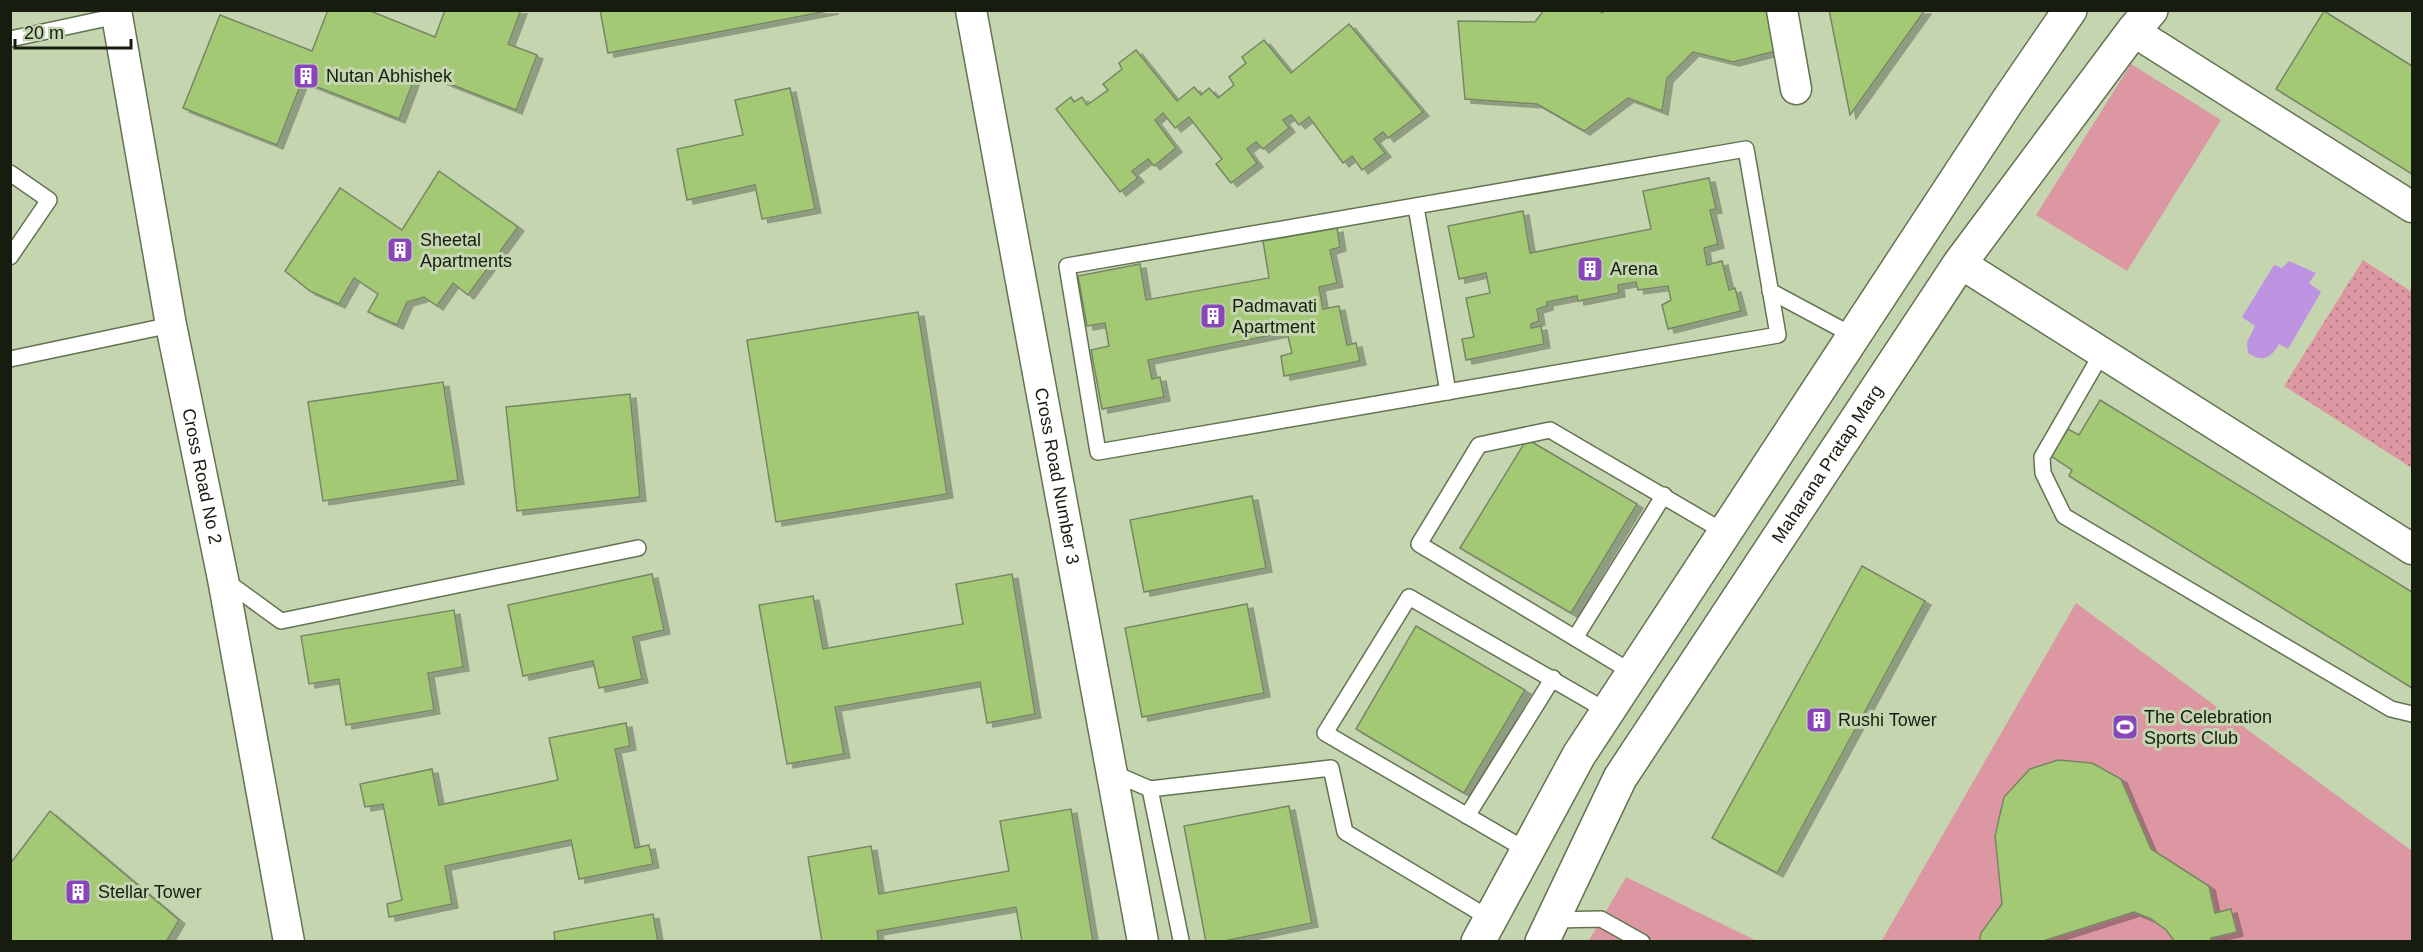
<svg xmlns="http://www.w3.org/2000/svg" width="2423" height="952" font-family="Helvetica,sans-serif">
<style>
.grass{fill:url(#grass-dots)}
.pitch{fill:#dc97a2}
.water{fill:#be94e2}
.building{fill:#a4c975;stroke:#778765;stroke-width:1.5;filter:url(#shadow)}
.lines{fill:none;stroke-linecap:round;stroke-linejoin:round}
.service-casing{stroke:#637351;stroke-width:18}
.minor-casing{stroke:#637351;stroke-width:33}
.secondary-casing{stroke:#637351;stroke-width:36}
.service{stroke:#fff;stroke-width:15}
.minor{stroke:#fff;stroke-width:30}
.secondary{stroke:#fff;stroke-width:33}
.labels{text-anchor:middle;stroke-width:6;stroke-linejoin:round;paint-order:stroke}
.poi-label{font-size:18px;fill:#161d0f;stroke:#c4d5b0;text-anchor:start}
.street-label{font-size:18px;fill:#161d0f;stroke:#c4d5b0}
</style>
<defs>
<pattern id="grass-dots" width="8" height="8" patternUnits="userSpaceOnUse" patternTransform="scale(1.5)"><rect width="8" height="8" fill="#dc97a2"/><path d="M2 2h.1M6 6h.1" fill="none" stroke="#b17b82" stroke-width="1.8" stroke-linecap="round"/></pattern>
<filter id="shadow"><feDropShadow dx="6" dy="4" stdDeviation="0" flood-color="#0004"/></filter>
</defs>
<rect width="100%" height="100%" fill="#c4d5b0"/>
<!-- grass -->
<path class="grass" d="M2363,260L2412,292V468L2284,386Z"/>
<!-- pitch -->
<g class="pitch">
<path d="M2131,64L2221,120L2127,271L2036,215Z"/>
<path d="M2076,603L2412,851V941L1881,942Z"/>
<path d="M1626,877L1757,941L1588,942Z"/>
</g>
<!-- water -->
<path class="water" d="M2289,261L2316,273L2309,283L2321,292L2288,349L2279,344C2271,358 2263,363 2248,353L2247,342L2255,326L2242,317L2274,265L2282,268Z"/>
<!-- building -->
<g class="building">
<path d="M328,10H368L435,37L445,10H521L508,44L537,55L516,110L417,71L399,119L302,81L277,145L183,108L220,15L312,51Z"/>
<path d="M600,10H833L608,53Z"/>
<path d="M1544,10H1599L1602,13L1605,10H1766L1776,51L1733,62L1693,52L1667,78L1662,111L1628,98L1584,131L1537,104L1465,99L1458,21L1535,22Z"/>
<path d="M1829,10H1925L1850,115Z"/>
<path d="M2324,11L2412,66V174L2276,89Z"/>
<path d="M1349,24L1423,112L1388,138L1383,132L1374,139L1385,153L1362,170L1352,156L1343,163L1309,117L1299,125L1291,115L1283,120L1289,128L1263,149L1256,142L1247,149L1257,163L1231,183L1216,164L1222,159L1189,117L1175,128L1163,113L1155,120L1176,148L1154,166L1148,159L1132,171L1138,178L1120,192L1056,109L1071,97L1074,102L1082,97L1087,105L1108,90L1103,84L1122,69L1119,63L1136,50L1177,101L1194,87L1201,95L1209,88L1218,98L1234,85L1229,77L1246,63L1242,57L1264,40L1291,73Z"/>
<path d="M790,88L815,209L762,219L755,185L687,200L677,149L743,135L735,100Z"/>
<path d="M439,171L518,227L468,295L453,283L437,306L424,297L407,302L397,325L368,312L378,294L354,278L339,304L310,291L285,271L340,188L402,230Z"/>
<path d="M1709,178L1716,209L1710,210L1718,244L1704,248L1707,265L1722,261L1729,290L1735,288L1741,311L1668,329L1662,305L1671,300L1668,286L1638,290L1636,282L1618,285L1619,293L1578,301L1577,296L1547,302V306L1537,309L1539,321L1531,324V328L1541,326L1544,344L1466,360L1462,339L1474,337L1466,298L1490,293L1486,273L1459,279L1448,226L1523,211L1530,253L1651,229L1643,191Z"/>
<path d="M1337,228L1340,247L1330,250L1337,283L1319,287L1323,309L1339,306L1347,345L1356,343L1360,361L1284,376L1281,356L1292,353L1287,332L1148,360L1152,379L1160,377L1164,397L1102,409L1091,350L1109,346L1105,323L1087,326L1078,276L1140,264L1146,300L1269,278L1263,241Z"/>
<path d="M918,312L947,494L776,522L747,340Z"/>
<path d="M443,382L458,480L323,501L308,402Z"/>
<path d="M630,394L640,497L517,511L506,407Z"/>
<path d="M2100,400L2412,592V688L2069,476L2072,470L2051,456L2068,429L2079,435Z"/>
<path d="M1527,439L1637,504L1571,613L1460,548Z"/>
<path d="M1252,496L1266,568L1144,592L1130,520Z"/>
<path d="M1862,566L1925,601L1777,873L1712,838Z"/>
<path d="M652,574L664,630L633,637L642,679L599,688L593,661L523,676L508,605Z"/>
<path d="M1012,574L1035,714L987,723L980,682L835,707L844,754L787,764L759,605L813,596L823,649L963,624L956,584Z"/>
<path d="M1247,604L1264,693L1142,717L1125,628Z"/>
<path d="M454,610L463,667L428,673L434,710L346,725L339,679L309,684L301,636Z"/>
<path d="M1416,626L1525,690L1464,793L1356,729Z"/>
<path d="M626,723L630,746L615,749L635,848L649,845L653,864L579,879L571,840L445,866L452,904L389,917L387,904L402,900L383,804L365,807L360,784L432,769L439,805L558,780L549,738Z"/>
<path d="M2058,760L2092,763L2121,779L2151,849L2209,886L2215,913L2231,909L2237,932L2211,938L2212,942H2175L2166,930L2151,919L2134,912L2040,942H1979L1981,933L2002,904L1995,836L2004,797L2030,769Z"/>
<path d="M1289,806L1312,923L1219,942H1206L1184,826Z"/>
<path d="M1071,809L1093,942H1022L1016,907L877,931L879,942H822L808,857L871,846L879,894L1009,871L1000,821Z"/>
<path d="M50,811L179,920L166,942H10V864Z"/>
<path d="M653,914L658,942H555L554,932Z"/>
</g>
<g class="lines">
<!-- service casing -->
<g class="service-casing">
<g id="service">
<path d="M10,39L117,16"/>
<path d="M1746,149L1778,335L1098,452L1067,266Z"/>
<path d="M10,173L49,200L10,257"/>
<path d="M1416,207L1448,392"/>
<path d="M1770,291L1854,336"/>
<path d="M2102,353L2042,457L2043,473L2064,516L2391,709L2412,714"/>
<path d="M10,359L171,325"/>
<path d="M226,581L281,621L638,548"/>
<path d="M1575,638L1664,495"/>
<path d="M1633,673L1419,544L1479,445L1550,430L1726,533"/>
<path d="M1113,773L1150,789L1181,940"/>
<path d="M1150,789L1331,768L1345,832L1489,918"/>
<path d="M1467,816L1553,678"/>
<path d="M1526,850L1325,733L1409,597L1607,711"/>
<path d="M1553,920L1601,919L1642,942"/>
</g>
</g>
<!-- minor casing -->
<g class="minor-casing">
<g id="minor">
<path id="s1" d="M116,10L171,325L223,579L289,942"/>
<path id="s2" d="M971,10L1143,942"/>
<path d="M1782,10L1796,89"/>
<path d="M2133,31L2412,207"/>
<path d="M1960,263L2412,549"/>
</g>
</g>
<!-- secondary casing -->
<g class="secondary-casing">
<g id="secondary">
<path d="M1478,942L1579,755L2007,102L2070,10"/>
<path id="s3" d="M1542,942L1620,778L1960,263L2133,31L2151,10"/>
</g>
</g>
<!-- service -->
<use href="#service" class="service"/>
<!-- minor -->
<use href="#minor" class="minor"/>
<!-- secondary -->
<use href="#secondary" class="secondary"/>
</g>
<!-- icons -->
<defs>
<g id="building-square" transform="scale(1.35)"><rect x="-9" y="-9" width="18" height="18" rx="4" fill="#8946ba" stroke="#c4d5b0"/><path d="M-4-6H4V6H1V3H-1V6H-4ZM-2.5-4.3h1.7v1.8h-1.7ZM.8-4.3h1.7v1.8H.8ZM-2.5-1h1.7V.8h-1.7ZM.8-1h1.7V.8H.8Z" fill="#fff"/></g>
<g id="stadium-square" transform="scale(1.35)"><rect x="-9" y="-9" width="18" height="18" rx="4" fill="#8946ba" stroke="#c4d5b0"/><path d="M0-5a6.5 5 0 1 0 0 10a6.5 5 0 1 0 0-10ZM-3.5-1.8h7v3.6h-7Z" fill="#fff"/></g>
</defs>
<g fill-rule="evenodd">
<use href="#building-square" x="306" y="76"/>
<use href="#building-square" x="400" y="250"/>
<use href="#building-square" x="1590" y="269"/>
<use href="#building-square" x="1213" y="316"/>
<use href="#building-square" x="1819" y="720"/>
<use href="#stadium-square" x="2125" y="727"/>
<use href="#building-square" x="78" y="892"/>
</g>
<g class="labels">
<!-- poi labels -->
<g class="poi-label">
<text x="326" y="82">Nutan Abhishek</text>
<text x="420" y="246">Sheetal<tspan x="420" dy="21">Apartments</tspan></text>
<text x="1610" y="275">Arena</text>
<text x="1232" y="312">Padmavati<tspan x="1232" dy="21">Apartment</tspan></text>
<text x="2144" y="723">The Celebration<tspan x="2144" dy="21">Sports Club</tspan></text>
<text x="1838" y="726">Rushi Tower</text>
<text x="98" y="898">Stellar Tower</text>
</g>
<!-- street labels -->
<g class="street-label">
<text dy="6" stroke="none"><textPath href="#s3" startOffset="558">Maharana Pratap Marg</textPath></text>
<text dy="6" stroke="none"><textPath href="#s1" startOffset="474">Cross Road No 2</textPath></text>
<text dy="6" stroke="none"><textPath href="#s2" startOffset="474">Cross Road Number 3</textPath></text>
</g>
</g>
<!-- border -->
<rect width="2423" height="952" fill="none" stroke="#161d0f" stroke-width="24"/>
<!-- scale -->
<path d="M15 39v9h116v-9" fill="none" stroke="#161d0f" stroke-width="3"/>
<text x="24" y="39" font-size="18" fill="#161d0f" stroke="#c4d5b0" stroke-width="4.5" paint-order="stroke">20 m</text>
</svg>
